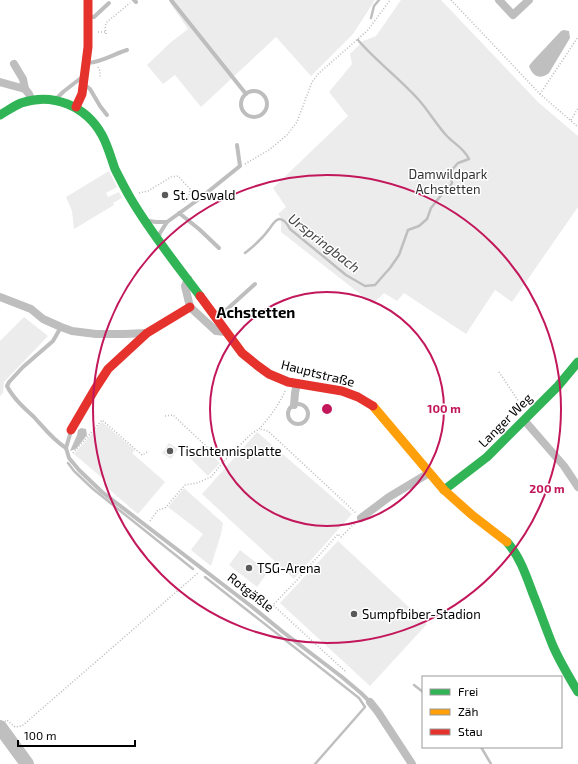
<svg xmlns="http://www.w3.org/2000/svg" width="578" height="764" font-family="'Exo 2',sans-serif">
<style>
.green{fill:#ececec}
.water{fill:#bfbfbf}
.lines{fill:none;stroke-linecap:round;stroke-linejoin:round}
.stream{stroke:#bfbfbf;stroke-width:2.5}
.river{stroke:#bfbfbf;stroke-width:14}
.path{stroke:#b9b9b9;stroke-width:1.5;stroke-dasharray:1 2;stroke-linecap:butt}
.lane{stroke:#bebebe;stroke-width:4}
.street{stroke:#bebebe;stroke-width:8}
.fast{stroke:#30b455;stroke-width:9}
.slow{stroke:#ff9f0a;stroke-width:9}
.jam{stroke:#e5322d;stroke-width:9}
.ring{fill:none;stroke:#c2185b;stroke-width:2}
.poi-dot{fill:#595959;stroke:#fff;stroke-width:1.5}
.labels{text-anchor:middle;stroke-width:3;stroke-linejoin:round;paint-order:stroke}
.park-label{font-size:13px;fill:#333;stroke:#fff}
.poi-label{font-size:13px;fill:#000;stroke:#fff;text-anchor:start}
.street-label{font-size:13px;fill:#000;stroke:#fff}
.water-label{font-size:14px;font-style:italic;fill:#444;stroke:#fff}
.quarter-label{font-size:15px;font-weight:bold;fill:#000;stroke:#fff}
.centre{fill:#c2185b;stroke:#fff;stroke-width:2}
.ring-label{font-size:12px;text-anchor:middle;font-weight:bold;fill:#c2185b;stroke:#fff;stroke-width:3;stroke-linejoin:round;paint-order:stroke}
</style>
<rect width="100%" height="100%" fill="#fff"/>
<!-- green -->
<g class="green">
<path d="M172,0H375L353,34L311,76L276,37L201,107L175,75L163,84L147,65L170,43L188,29L170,3Z"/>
<path d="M401,0H441L539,103L578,136V207L512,302L495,290L466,334L404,293L397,301L384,293L373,304L281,232V218L278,214L286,207L273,188L348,116L329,92L352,64L350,54L363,41L376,36Z"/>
<path d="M109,171L117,187L106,193L108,197L119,192L122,198L113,203L114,205L74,229L72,211L66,197Z"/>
<path d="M24,317L48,336L4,382L3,393L0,396V341Z"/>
<path d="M102,422L135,450L132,453L165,482L138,514L104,485L107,482L74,454Z"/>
<path d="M257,432L352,514L294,579L202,494Z"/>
<path d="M169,443L178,449L171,459L162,453Z"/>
<path d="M202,445L220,463L208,476L190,458Z"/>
<path d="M184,488L223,523L221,534L211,566L191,550L203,534L168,507Z"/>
<path d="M338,541L427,624L370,686L280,603Z"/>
<path d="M240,550L268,572L257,587L229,565Z"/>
</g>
<!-- water -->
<g class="water">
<path d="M564,30L569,31L570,38L549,73C540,80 533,77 529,66L532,62L561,31Z"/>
<path d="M81,428L86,429L87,435L76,449L70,451L77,435L78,430Z"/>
</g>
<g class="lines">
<!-- stream -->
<g class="stream">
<path d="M371,18L374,6L379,0"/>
<path d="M245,253C254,246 263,238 270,228C272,225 275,220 279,219C285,219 288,225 290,229L346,275L365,286L375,285L390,268L399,255L408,230L419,226L427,219L431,208L443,193L448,190L452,183L450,172L458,163L469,159C464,148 454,144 446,135C436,124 428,110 418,99C399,78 376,61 358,40"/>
<path d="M68,463L74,471L93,489L193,569"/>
<path d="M205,577L359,698L365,707L315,764"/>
<path d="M414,685L423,692"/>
<path d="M481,747L491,764"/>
</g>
<!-- river -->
<path class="river" d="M0,727L27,764"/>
<!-- path -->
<g class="path">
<path d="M451,0L540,94L578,127"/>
<path d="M98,32H105"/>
<path d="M106,34L105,26L107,22L130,3"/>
<path d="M98,67L100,71V77"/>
<path d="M540,94L578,37"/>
<path d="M571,120L578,108"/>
<path d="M245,164L269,150L287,135L297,122L312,82L318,74L368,30L390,0"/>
<path d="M139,193L148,191L171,177L178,176L190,189L189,196L184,202"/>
<path d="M499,372L523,408"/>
<path d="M285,391C279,405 269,418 259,429L268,431L356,513"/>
<path d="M165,416L173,415L223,462L251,434L259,429"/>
<path d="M73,453L102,420L142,455L149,451"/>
<path d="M150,521L158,510L165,508L185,485L197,483L211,477L223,462"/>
<path d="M345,671L273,605L298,579L338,534L341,537L355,523"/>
<path d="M0,725L7,720L15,727L22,726L198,573"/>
</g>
<!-- lane -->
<g class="lane">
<path d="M134,0L136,2"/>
<path d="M171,0L246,94"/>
<path d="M89,17H94L109,3"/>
<path d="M88,63C102,62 114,54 127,50"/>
<path d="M85,85L90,89L100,106L107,115"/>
<circle cx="254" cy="104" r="13"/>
<path d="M56,99L63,92L81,78"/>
<path d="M179,213L199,229L219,248"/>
<path d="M149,221L156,222H167L199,199L240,166L237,145"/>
<path d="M159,236L160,233L167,222"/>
<path d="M218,317L224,312L255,284"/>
<path d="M61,327L53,341L23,367L9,382L7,386C13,398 24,408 34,417C44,428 53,440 66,448"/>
<circle cx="298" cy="414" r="10"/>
<path d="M66,448L69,458L79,470L102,492L251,606L283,632L342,677L361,693L370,702"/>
<path d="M66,448L71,431"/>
</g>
<!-- street -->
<g class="street">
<path d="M499,0L513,15L529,0"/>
<path d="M14,64L23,79L25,89"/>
<path d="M0,82L25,89L29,94L32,101"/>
<path d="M188,279L185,286L190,307L216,331L226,332"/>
<path d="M0,297L31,309L43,319L61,327L72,331L96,334H124L147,333"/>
<path d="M294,405L295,393L297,383"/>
<path d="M524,420L564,466L578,487"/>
<path d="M361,518L389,497L429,473"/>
<path d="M370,702L378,712L412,764"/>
</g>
<!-- fast -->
<g class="fast">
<path d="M0,115C7,111 14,106 21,103C53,92 86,106 102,135C108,146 111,158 115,169C120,179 125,189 131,199C151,233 176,264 200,296"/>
<path d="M444,490L487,457L558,386L578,362"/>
<path d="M507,542C520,557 526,575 533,594C540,611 546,629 553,646C560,662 569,677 578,692"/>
</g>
<!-- slow -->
<path class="slow" d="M373,406L444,490L472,515L507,542"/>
<!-- jam -->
<g class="jam">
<path d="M76,107L82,94L88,47V0"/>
<path d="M200,296L242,353L258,366L269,374L288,382L342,391L358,397L373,406"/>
<path d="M71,430L95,389L108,369L147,333L190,307"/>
</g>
</g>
<!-- distance rings -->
<g class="ring">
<circle cx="327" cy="409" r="117"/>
<circle cx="327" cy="409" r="234"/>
</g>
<!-- markers -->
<g class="poi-dot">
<circle cx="165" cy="195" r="4"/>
<circle cx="170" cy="451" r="4"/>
<circle cx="249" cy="568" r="4"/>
<circle cx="354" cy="614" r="4"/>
</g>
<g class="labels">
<!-- park labels -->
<g class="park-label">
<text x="448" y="179">Damwildpark<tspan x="448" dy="15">Achstetten</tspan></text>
</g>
<!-- poi labels -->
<g class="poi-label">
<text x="173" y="200">St. Oswald</text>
<text x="178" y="456">Tischtennisplatte</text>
<text x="257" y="573">TSG-Arena</text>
<text x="362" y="619">Sumpfbiber-Stadion</text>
</g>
<!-- street labels -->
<g class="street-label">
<text transform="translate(318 373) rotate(14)" y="5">Hauptstraße</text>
<text transform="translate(505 420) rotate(-45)" y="5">Langer Weg</text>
<text transform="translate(251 592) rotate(38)" y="5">Rotgäßle</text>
</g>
<!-- water labels -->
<g class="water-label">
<text transform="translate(324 243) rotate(38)" y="5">Urspringbach</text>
</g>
<!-- quarter labels -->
<g class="quarter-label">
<text x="256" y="318">Achstetten</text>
</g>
</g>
<circle cx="327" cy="409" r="6" class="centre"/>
<g class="ring-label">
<text x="444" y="413">100 m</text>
<text x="547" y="493">200 m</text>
</g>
<!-- legend -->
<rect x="422" y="676" width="140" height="72" fill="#ffffff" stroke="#999999"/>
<rect x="430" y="689" width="20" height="6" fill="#30b455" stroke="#999999"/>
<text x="458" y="696" font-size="12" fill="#000000">Frei</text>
<rect x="430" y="709" width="20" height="6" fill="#ff9f0a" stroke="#999999"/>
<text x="458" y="716" font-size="12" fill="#000000">Zäh</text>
<rect x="430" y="729" width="20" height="6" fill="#e5322d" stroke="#999999"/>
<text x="458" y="736" font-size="12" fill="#000000">Stau</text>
<!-- scale -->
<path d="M18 740v6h117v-6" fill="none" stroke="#000000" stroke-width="2"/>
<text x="24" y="740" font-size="12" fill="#000000" stroke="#ffffff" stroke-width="3" paint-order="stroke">100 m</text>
</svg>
